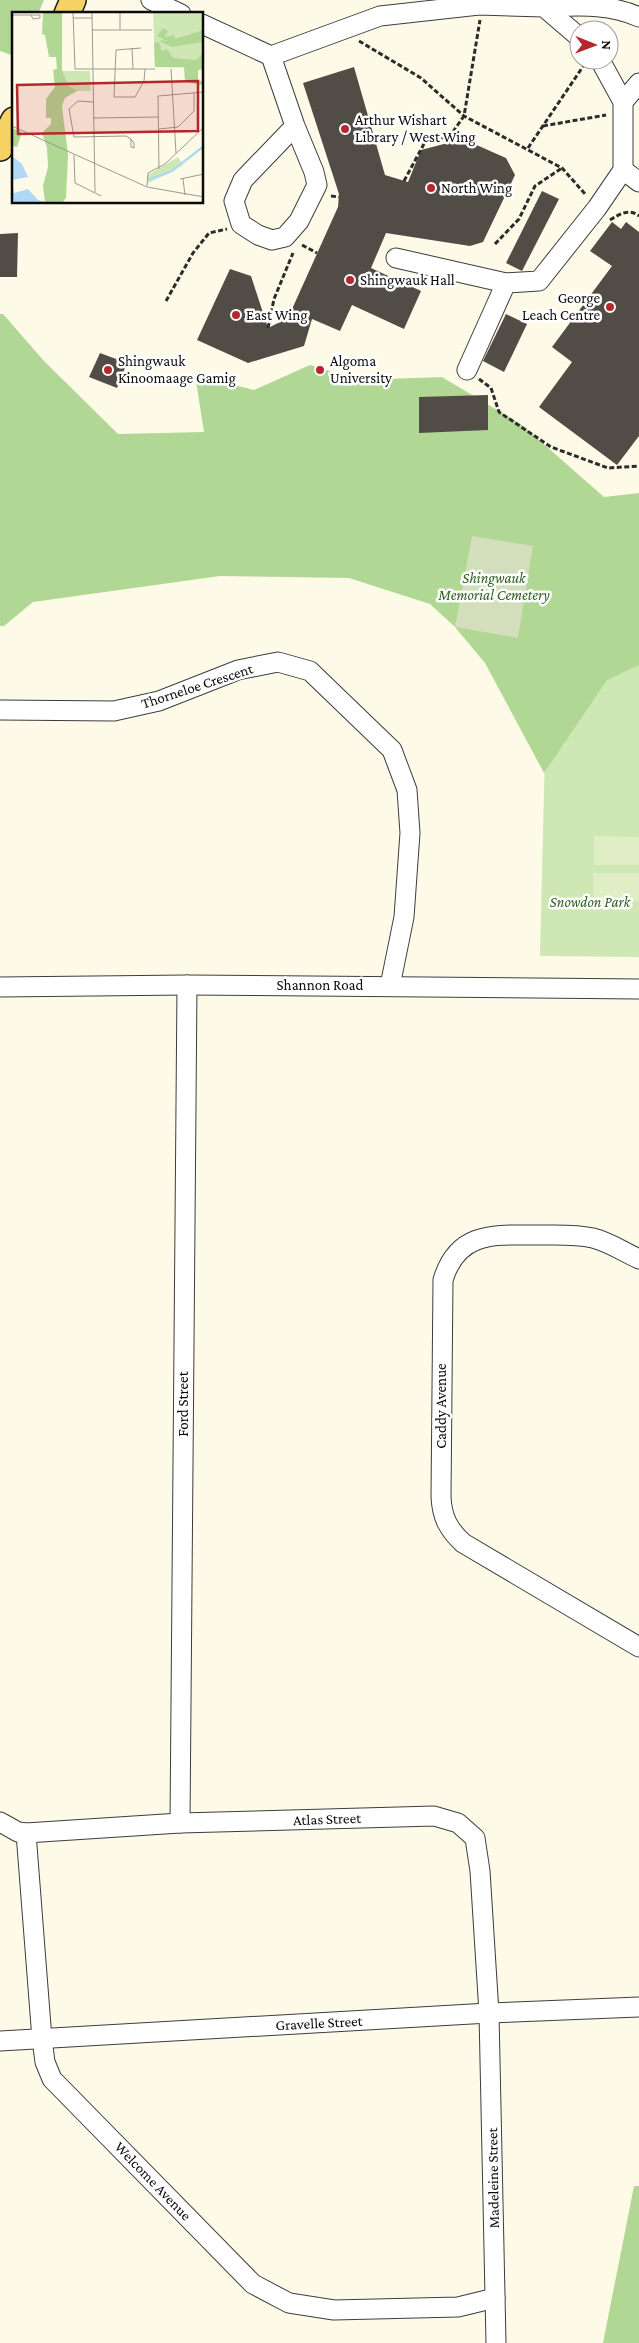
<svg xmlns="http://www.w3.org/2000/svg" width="639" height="2343" font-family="'Crimson Pro',serif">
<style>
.green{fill:#cee7b4}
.forest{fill:#b1d794}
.cemetery{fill:#d2debc}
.pitch{fill:#e0eec5}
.building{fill:#524c47}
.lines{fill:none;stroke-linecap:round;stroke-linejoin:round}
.minor-casing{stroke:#3d3d3d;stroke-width:21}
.major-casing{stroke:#1b1b1b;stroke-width:28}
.path{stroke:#2c2c2c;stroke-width:3;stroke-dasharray:5 2.5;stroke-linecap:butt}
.minor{stroke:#fff;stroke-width:19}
.major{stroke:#f5d262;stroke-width:25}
.poi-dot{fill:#b5272d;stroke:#fff;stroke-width:2}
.labels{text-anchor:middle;stroke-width:5;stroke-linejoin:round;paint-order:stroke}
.poi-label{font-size:15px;fill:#0a0a0a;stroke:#fff;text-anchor:start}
.park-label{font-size:15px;font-style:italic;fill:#2b5f1e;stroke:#fff}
.street-label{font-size:15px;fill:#0a0a0a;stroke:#fff}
.inset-river{fill:none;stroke:#afd9f4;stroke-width:2.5}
.inset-road{fill:none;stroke:#9c9a8f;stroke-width:1}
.view{fill:#b5272d;fill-opacity:0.15;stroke:#b5272d;stroke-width:2.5}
.inset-edge{fill:none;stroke:#0a0a0a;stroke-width:2.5}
</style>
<rect width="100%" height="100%" fill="#fefae8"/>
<!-- green -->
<path class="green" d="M549,585H639V957L540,956Z"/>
<!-- forest -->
<g class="forest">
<path d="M0,0H44L38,14H14V56L0,51Z"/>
<path d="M0,314H3L44,361L118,434L204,432L195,375L254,390L310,365L358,380L442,377L522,425L604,497L639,493V665L607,680L544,773L485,663L455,627L430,604L349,578L220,576L33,602L4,626H0Z"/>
<path d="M634,2186H639V2343H603Z"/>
</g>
<!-- cemetery -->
<path class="cemetery" d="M472,536L533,546L518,638L455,627Z"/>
<!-- pitch -->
<g class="pitch">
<path d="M594,836L639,837V865H594Z"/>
<rect x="593" y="873" width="46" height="28"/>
</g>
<!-- building -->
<g class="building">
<path d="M354,67L385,175L408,182L421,150L463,139L506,158L515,175L483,242L470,246L386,233L371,268L421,291L404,329L352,305L340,331L312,319L304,346L248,363L197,340L230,269L251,276L268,328L288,318L338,207L339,194L303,83Z"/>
<path d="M542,191L559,199L522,271L506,263Z"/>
<path d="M612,222L621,229L626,222L639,232V436L617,465L539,407L572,362L552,347L612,266L590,251Z"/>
<path d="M18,233L17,277H0V234Z"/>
<path d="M506,314L527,324L504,372L483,361Z"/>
<path d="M100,353L127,363L117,388L89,377Z"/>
<path d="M488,395V430L419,433V397Z"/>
</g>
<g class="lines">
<!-- minor casing -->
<g class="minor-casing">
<g id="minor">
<path d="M151,0L181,14"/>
<path d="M544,7C577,6 608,3 639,17"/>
<path d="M202,24L271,56L380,16L479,5L544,7L579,37"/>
<path d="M271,56L295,126L314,172L317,185L299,221L285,237L272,240L258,235L241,224L234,201L243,180L295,126"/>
<path d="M623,102L639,83"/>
<path d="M623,170L639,182"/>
<path d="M396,258L506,283"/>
<path d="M467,370L506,283L539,281L597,208L623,170V102L600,60"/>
<path d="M0,710L114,711L159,701L238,670L278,662L310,671L392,750L407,790L410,833L404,917L390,986"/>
<path d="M0,987L187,985L639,989"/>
<path d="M639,1259C624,1252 609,1242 593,1238C576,1234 558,1235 540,1235C496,1235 458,1230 443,1280L441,1497C442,1517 448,1529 463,1543L639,1647"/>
<path d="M0,1822L18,1832L26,1833L180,1823L434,1816L458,1823L475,1838L480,1871L489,2013L496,2343"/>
<path d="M180,1823L187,985"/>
<path d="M26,1833L42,2039L45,2062L52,2079L253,2284L289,2303L334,2310L458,2307L495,2298"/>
<path d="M0,2041L489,2013L639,2007"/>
</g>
</g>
<!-- major casing -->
<g class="major-casing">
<g id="major">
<path d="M67,14L73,0"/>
<path d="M0,148L14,120"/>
</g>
</g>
<!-- path -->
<g class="path">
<path d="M598,22L601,30"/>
<path d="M359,41L421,78L464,116L562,168L586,195"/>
<path d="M543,126L606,115"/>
<path d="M528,148L584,65"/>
<path d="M404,181L425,142L450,136L464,116L480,20"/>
<path d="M331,196L339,197"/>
<path d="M610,220C620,214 629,208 639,216"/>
<path d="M495,244L519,219L535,186L562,168"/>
<path d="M302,245L317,253"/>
<path d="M166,301L193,253L209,233L227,229"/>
<path d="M268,328L274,299L293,253"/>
<path d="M479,379L491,388L499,412L551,447L608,468L639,466"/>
</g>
<!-- minor -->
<use href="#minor" class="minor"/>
<!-- major -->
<use href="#major" class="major"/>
</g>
<!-- markers -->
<g class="poi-dot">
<circle cx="345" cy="129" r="5"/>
<circle cx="431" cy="188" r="5"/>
<circle cx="350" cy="280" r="5"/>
<circle cx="610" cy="307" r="5"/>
<circle cx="236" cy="315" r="5"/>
<circle cx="108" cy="370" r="5"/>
<circle cx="320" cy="370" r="5"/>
</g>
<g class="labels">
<!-- poi labels -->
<g class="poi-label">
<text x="355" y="125">Arthur Wishart<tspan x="355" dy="17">Library / West Wing</tspan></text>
<text x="441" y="193">North Wing</text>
<text x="360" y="285">Shingwauk Hall</text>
<text x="600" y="303" text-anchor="end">George<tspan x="600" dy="17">Leach Centre</tspan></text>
<text x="246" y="320">East Wing</text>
<text x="118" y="366">Shingwauk<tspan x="118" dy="17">Kinoomaage Gamig</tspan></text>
<text x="330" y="366">Algoma<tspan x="330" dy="17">University</tspan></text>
</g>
<!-- park labels -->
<g class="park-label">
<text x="494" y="583">Shingwauk<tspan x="494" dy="17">Memorial Cemetery</tspan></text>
<text x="590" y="907">Snowdon Park</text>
</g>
<!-- street labels -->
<g class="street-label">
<text transform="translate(197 686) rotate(-18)" y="5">Thorneloe Crescent</text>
<text x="320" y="990">Shannon Road</text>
<text transform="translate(183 1404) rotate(-90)" y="5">Ford Street</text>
<text transform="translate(441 1406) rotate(-90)" y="5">Caddy Avenue</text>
<text transform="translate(327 1819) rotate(-2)" y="5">Atlas Street</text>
<text transform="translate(319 2023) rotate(-3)" y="5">Gravelle Street</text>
<text transform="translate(493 2178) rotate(-91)" y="5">Madeleine Street</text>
<text transform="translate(153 2181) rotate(46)" y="5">Welcome Avenue</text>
</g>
</g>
<!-- overview -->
<g transform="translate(12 12)">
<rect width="191" height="191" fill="#fefae8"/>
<path d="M141,0H191V56L143,55ZM50,59H78L79,79H50ZM166,145L171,153L136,171V163Z" fill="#cee7b4"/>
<path d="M31,0H50V59L57,74L65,79L53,86L50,94L56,143L54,186L50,191L33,190L31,174L36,155L35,136L30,121L39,112V106H34V87L43,75L41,58L45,57L44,45H37L33,23L30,22ZM151,16L156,19L153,25L162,23L163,27L191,18V30L160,35L149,30L148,28L155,29L145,24ZM147,30L150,39L155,37L161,46L184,48L191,42V57L186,58V69H191V73L173,70L172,55H143L142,31ZM0,116L10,120L5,135L0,134Z" fill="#b1d794"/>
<path d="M0,144L10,152L16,165L0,168L2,181L16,177L26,188L38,191H0Z" fill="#afd9f4"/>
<path class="inset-river" d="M137,168L160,159L192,134"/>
<path class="inset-road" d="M61,0L63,57H143M80,0L83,180M0,3H28V6L21,7L19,3M61,6H80M80,18H140M108,18V0M120,36L121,57M129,36L104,38L102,85H123L132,69L133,57M159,57L164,141M81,90L66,89L57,97L62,125L114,124L119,127L122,131V136L119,135V127M81,106L146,105M0,114L135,175L192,185M147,117L166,115L182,99V81M62,143L63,171L89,184M147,157L146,84L192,80M168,167L192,162M171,167L173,183M135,174L136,161L153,152L192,115"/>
<path class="view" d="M186,69V119L6,122L5,73Z"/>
<rect width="191" height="191" class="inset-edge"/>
</g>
<!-- north arrow -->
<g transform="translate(594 45) rotate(91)"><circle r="24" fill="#ffffff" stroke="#9d9d9d"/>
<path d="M0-4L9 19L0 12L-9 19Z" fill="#b5272d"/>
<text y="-8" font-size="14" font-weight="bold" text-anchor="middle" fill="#0a0a0a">N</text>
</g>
</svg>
